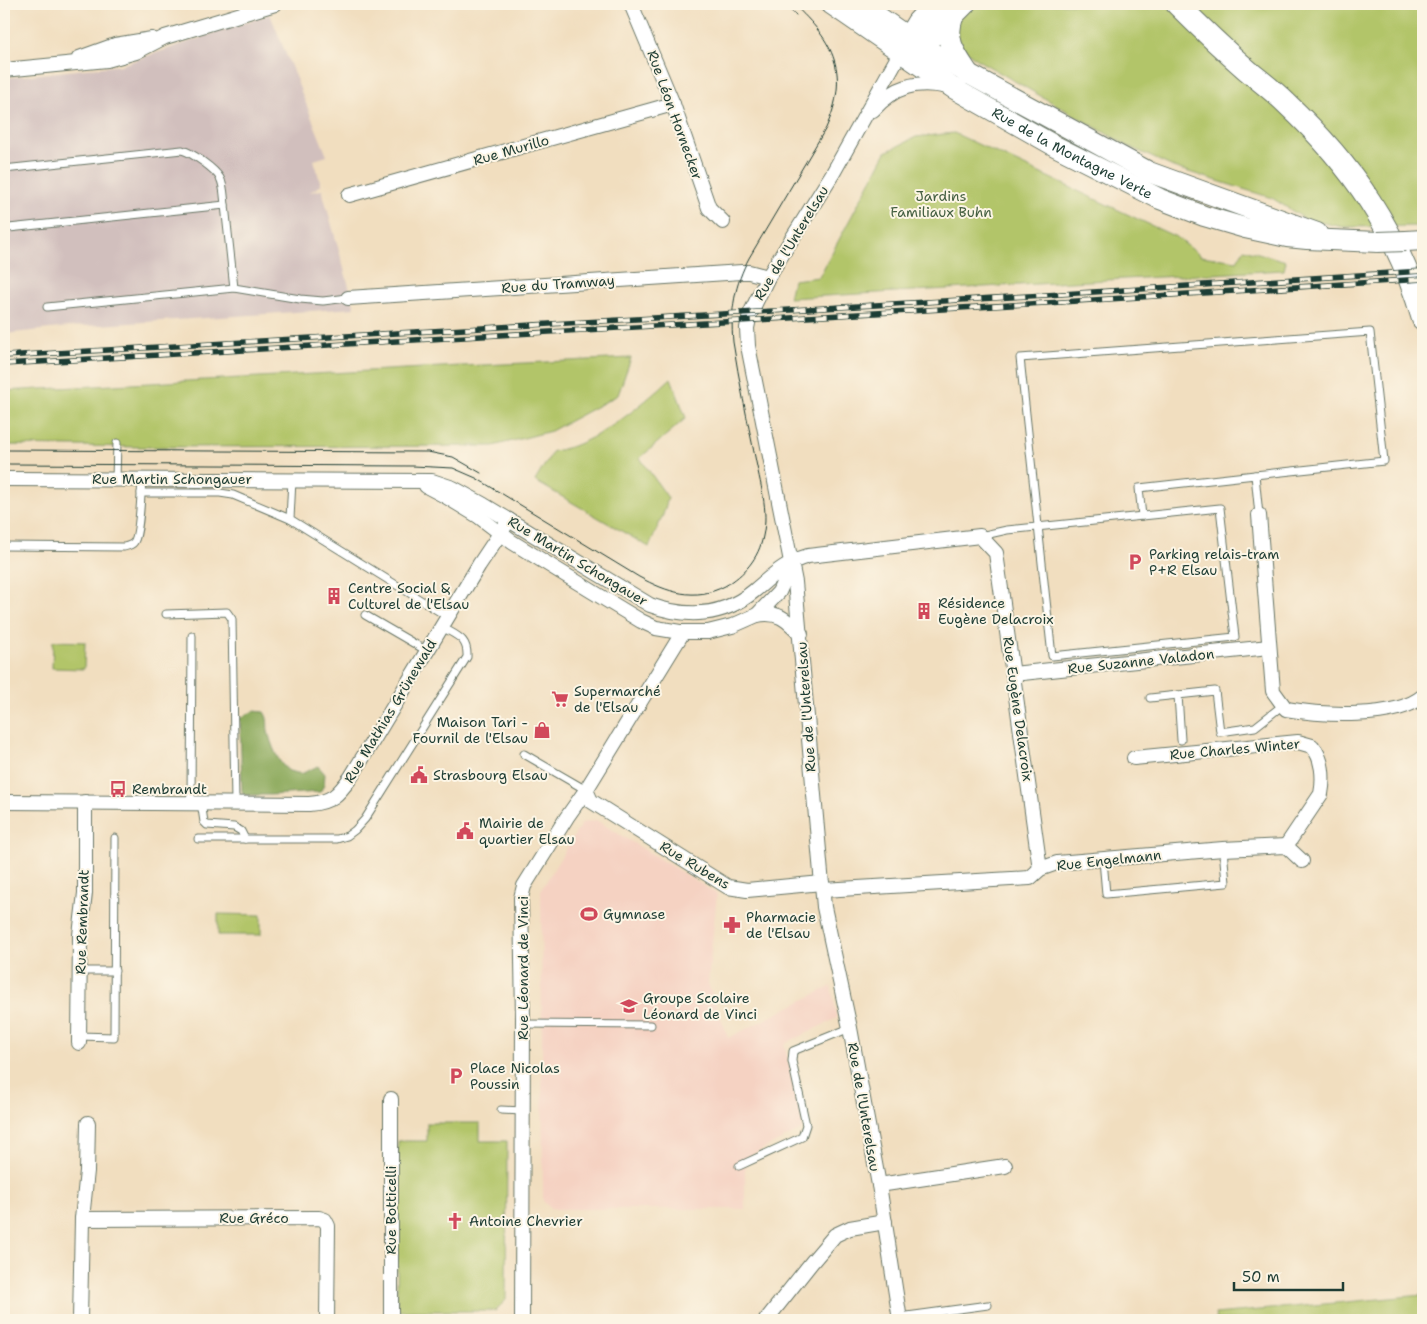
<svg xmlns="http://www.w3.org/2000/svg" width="1427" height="1324" font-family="'Shantell Sans',sans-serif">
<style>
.built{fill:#f5d2c2}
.industrial{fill:#d1bfbd}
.green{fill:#b2c569;stroke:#68814e}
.forest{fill:#8daa5d;stroke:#567448}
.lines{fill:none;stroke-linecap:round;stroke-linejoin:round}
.service-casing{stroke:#687565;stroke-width:9}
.minor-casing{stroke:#687565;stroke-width:16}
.secondary-casing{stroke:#687565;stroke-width:22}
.trunk-casing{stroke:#687565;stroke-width:24}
.service{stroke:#fff;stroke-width:7}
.minor{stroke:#fff;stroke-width:14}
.secondary{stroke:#fff;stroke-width:20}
.trunk{stroke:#fff;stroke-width:22}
.tram{stroke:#1f3d34;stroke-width:1}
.rail-casing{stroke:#1f3d34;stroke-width:5.5}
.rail{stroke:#fcf5e5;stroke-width:4;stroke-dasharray:11;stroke-linecap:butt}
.secondary-bridge-casing{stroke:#687565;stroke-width:22;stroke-linecap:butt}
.secondary-bridge{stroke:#fff;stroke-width:20}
.labels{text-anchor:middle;stroke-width:4;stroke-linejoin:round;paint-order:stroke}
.street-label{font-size:14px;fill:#1f3d34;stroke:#fcf5e5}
.park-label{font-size:14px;fill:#445f41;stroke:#fcf5e5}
.poi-label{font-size:14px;fill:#1f3d34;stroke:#fcf5e5;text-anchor:start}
</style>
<rect width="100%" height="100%" fill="#fcf5e5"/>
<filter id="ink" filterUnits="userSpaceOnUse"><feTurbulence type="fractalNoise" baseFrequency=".02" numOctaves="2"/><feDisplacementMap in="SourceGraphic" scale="10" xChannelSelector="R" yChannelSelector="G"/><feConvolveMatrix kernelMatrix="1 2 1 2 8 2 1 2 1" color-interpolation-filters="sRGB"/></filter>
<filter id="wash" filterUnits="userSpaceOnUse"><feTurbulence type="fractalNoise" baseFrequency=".0096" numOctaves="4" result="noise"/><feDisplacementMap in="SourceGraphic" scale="20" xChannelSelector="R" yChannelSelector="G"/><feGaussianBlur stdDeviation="1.12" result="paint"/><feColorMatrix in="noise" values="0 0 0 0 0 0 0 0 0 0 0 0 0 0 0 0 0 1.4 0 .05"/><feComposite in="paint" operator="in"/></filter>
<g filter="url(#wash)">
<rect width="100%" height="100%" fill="#f1debf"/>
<!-- built -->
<path class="built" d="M596,820L717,894L708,983L728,1038L831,986L837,1018L784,1044L803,1124L801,1130L745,1158V1209H551L543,1201L541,890L582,823Z"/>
<!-- industrial -->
<path class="industrial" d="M270,14L327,156L314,160L321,185L310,192L322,190L355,308L69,327L4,334V78L121,65Z"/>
<!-- green -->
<g class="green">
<path d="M910,4H1423V226L1343,227L1305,219L1272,198L1173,167L1128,146L976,59Z"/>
<path d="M954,133L1176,237L1201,256L1237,261L1244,249L1286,261L1284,270L789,298L793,280L819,277L886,152L916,137Z"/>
<path d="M631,358L618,395L551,431L493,446L142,447L4,445V391L441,367Z"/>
<path d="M671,378L686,418L640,458L668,498L663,515L649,547L535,481L553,451C594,446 642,405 671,378Z"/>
<path d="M53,641L85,642L84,669L52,668Z"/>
<path d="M218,914L261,915V935H218Z"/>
<path d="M427,1123H480V1141H507L506,1300L495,1311H397L398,1141H427Z"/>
<path d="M1423,1295V1320H1216L1215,1314Z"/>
</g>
<!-- forest -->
<path class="forest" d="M254,711L264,712C269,719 267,724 268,731C271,744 278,764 289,771C293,772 298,773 301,774L318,766L325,774L324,785L320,792L270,795H244L242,791L240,718Z"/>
</g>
<g filter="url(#ink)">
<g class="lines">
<!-- service casing -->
<g class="service-casing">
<g id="service">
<path d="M4,169L182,150C191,152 215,169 220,178C224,185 224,197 225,205"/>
<path d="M9,228L225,205L234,288L300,299L323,301L348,298"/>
<path d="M47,307L234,288"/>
<path d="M116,479L117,443"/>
<path d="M292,480L290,519L448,617"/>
<path d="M141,493H220L233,495L290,519"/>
<path d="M1142,516L1139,488L1255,475L1259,515"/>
<path d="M980,536L1007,530L1220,508L1235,637L1052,656L1020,358L1370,332L1384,461L1255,475"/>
<path d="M4,546L124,547C128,546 132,545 134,542C140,534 141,491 142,479"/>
<path d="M166,614L227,612L232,619L235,803"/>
<path d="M365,615L427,651"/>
<path d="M1178,695L1181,740"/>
<path d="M1150,698L1215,691L1220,732L1255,727L1283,705"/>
<path d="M524,754L586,790"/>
<path d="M191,802L192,636"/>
<path d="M201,802L204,822L207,825L234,827L241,831L245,839"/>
<path d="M198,839H337L347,836L355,830L365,819L467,657C468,638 457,636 442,627"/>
<path d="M1103,860L1106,894L1226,883L1223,849"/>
<path d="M80,971H115"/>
<path d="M523,1024L651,1025"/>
<path d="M79,1036L114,1037L115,838"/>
<path d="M501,1110L523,1111"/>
<path d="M739,1166L802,1137L806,1125L792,1061L793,1051L850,1028"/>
<path d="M900,1317L988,1305"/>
</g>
</g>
<!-- minor casing -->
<g class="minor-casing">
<g id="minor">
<path d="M631,4L673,104L709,208L723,222"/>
<path d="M79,58L115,45L152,39"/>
<path d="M4,70L107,60L136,52L165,37L275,4"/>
<path d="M873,110C895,86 916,80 948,87"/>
<path d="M349,195L673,104"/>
<path d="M348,298L742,272H749L768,277"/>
<path d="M4,479L432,481L453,488L484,505L650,605C686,618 723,617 754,591C772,576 784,563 808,556L980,536L996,553L1040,869"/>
<path d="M426,486L445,496L478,516L512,542L590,590L641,621L656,628L680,632H708L732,626L757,615L779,592L791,565"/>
<path d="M1259,515L1273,691L1286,709C1321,715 1395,720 1423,696"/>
<path d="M757,615C778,611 786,619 801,634"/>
<path d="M1013,674L1269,647"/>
<path d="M1134,758L1298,742L1312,746C1323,758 1324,778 1321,794L1286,846"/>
<path d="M586,790L591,801L728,887L747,890L822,883"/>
<path d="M4,802L309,804C332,802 338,795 351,777L479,565L509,520"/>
<path d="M823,890L1030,878L1040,869L1057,863L1223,849L1286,846L1302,861"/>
<path d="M79,1043L80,935L85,893V802"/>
<path d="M391,1099V1320"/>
<path d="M879,1185L1005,1166"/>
<path d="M82,1219L319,1218L325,1220L328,1226L327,1320"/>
<path d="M80,1320L82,1219L87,1171L88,1123"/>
<path d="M522,1320L523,1018L521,898L524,886L567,817L586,790L683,632"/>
<path d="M766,1320L812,1262L835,1235L850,1228L885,1222"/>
<path d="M900,1320L879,1185L850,1028L824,907L795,582L748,346L747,328L750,314L768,277L833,173L904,46"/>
</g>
</g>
<!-- secondary casing -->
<g class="secondary-casing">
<g id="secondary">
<path id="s1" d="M831,4L953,88L1055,146L1160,199L1204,216L1245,228L1287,237L1307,239L1378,242"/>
<path d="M860,4L918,44L967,73L1149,172L1317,233"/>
<path d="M1406,241L1423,240"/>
</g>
</g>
<!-- trunk casing -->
<g class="trunk-casing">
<g id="trunk">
<path d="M1177,4C1199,26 1222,48 1246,69C1259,80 1274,91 1286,103C1352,165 1398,231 1423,319"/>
<path d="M952,17C944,41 954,53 967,73"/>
<path d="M909,37L918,22L935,4"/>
<path d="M901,51L933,35L964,4"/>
</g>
</g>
<!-- service -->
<use href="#service" class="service"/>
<!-- minor -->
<use href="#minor" class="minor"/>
<!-- secondary -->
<use href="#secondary" class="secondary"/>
<!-- trunk -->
<use href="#trunk" class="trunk"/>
<!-- tram -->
<g class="tram">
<path d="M783,4L796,15"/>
<path d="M4,450L428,452L453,457L481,473"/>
<path d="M4,464L413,466L453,468L476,478L639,577C667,592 695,602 725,586C744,575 759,558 763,536C769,510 760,483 755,457C747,419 739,380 733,342C730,311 735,284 749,258L826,128C850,74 835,42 793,4"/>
</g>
<!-- rail casing -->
<g class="rail-casing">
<g id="rail">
<path d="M4,356L1046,295L1423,271"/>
<path d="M4,364L1046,303L1423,279"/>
</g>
</g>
<!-- rail -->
<use href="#rail" class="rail"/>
<!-- secondary-bridge casing -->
<g class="secondary-bridge-casing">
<path id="secondary-bridge" d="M1378,242L1406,241"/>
</g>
<!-- secondary-bridge -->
<use href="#secondary-bridge" class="secondary-bridge"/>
</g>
</g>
<!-- icons -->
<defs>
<g id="parking-bare" transform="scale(1.35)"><path d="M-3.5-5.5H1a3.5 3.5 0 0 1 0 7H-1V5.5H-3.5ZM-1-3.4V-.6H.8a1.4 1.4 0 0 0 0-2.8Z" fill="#d1495b" stroke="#fcf5e5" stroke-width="2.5" paint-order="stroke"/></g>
<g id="building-bare" transform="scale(1.35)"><path d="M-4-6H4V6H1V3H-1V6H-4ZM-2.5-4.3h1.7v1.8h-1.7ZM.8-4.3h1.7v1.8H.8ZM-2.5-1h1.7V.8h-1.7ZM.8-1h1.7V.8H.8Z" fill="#d1495b" stroke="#fcf5e5" stroke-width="2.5" paint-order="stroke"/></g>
<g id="supermarket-bare" transform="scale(1.35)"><path d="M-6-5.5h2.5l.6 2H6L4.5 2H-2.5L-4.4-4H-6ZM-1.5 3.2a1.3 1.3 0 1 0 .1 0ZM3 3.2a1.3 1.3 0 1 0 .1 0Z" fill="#d1495b" stroke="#fcf5e5" stroke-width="2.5" paint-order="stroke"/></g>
<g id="shop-bare" transform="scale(1.35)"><path d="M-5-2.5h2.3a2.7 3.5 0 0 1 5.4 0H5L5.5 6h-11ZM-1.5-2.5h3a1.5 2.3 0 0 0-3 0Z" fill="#d1495b" stroke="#fcf5e5" stroke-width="2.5" paint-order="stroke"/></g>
<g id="civic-bare" transform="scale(1.35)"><path d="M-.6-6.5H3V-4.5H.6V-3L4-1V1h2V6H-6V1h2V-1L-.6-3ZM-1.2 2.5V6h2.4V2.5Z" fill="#d1495b" stroke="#fcf5e5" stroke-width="2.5" paint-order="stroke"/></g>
<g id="bus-bare" transform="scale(1.35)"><path d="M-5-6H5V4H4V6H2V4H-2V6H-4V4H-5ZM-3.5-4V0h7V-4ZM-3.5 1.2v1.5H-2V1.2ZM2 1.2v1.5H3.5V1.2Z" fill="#d1495b" stroke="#fcf5e5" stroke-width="2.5" paint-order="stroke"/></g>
<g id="stadium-bare" transform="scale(1.35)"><path d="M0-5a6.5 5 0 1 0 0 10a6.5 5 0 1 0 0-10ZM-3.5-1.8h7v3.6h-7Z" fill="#d1495b" stroke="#fcf5e5" stroke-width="2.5" paint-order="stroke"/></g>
<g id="pharmacy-bare" transform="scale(1.35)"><path d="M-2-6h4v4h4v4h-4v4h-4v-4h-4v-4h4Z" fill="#d1495b" stroke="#fcf5e5" stroke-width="2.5" paint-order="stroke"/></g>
<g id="school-bare" transform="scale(1.35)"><path d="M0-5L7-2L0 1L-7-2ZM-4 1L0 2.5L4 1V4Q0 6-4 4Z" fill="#d1495b" stroke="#fcf5e5" stroke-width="2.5" paint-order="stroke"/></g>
<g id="church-bare" transform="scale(1.35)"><path d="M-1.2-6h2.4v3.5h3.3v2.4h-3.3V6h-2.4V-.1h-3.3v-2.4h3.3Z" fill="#d1495b" stroke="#fcf5e5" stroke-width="2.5" paint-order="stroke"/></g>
</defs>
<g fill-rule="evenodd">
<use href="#parking-bare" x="1135" y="562"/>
<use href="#building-bare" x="334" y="596"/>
<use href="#building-bare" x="924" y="611"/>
<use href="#supermarket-bare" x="560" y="699"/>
<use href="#shop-bare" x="542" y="730"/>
<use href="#civic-bare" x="419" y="775"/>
<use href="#bus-bare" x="118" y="789"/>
<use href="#civic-bare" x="465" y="831"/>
<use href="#stadium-bare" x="589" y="914"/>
<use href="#pharmacy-bare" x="732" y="925"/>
<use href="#school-bare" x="629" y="1006"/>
<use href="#parking-bare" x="456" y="1076"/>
<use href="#church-bare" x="455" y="1221"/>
</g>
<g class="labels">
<!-- street labels -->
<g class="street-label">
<text transform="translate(675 115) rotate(70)" y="5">Rue Léon Hornecker</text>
<text transform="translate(511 150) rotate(-16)" y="5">Rue Murillo</text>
<text dy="5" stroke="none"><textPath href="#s1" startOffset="284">Rue de la Montagne Verte</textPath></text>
<text transform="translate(791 243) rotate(-59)" y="5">Rue de l'Unterelsau</text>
<text transform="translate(558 284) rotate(-4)" y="5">Rue du Tramway</text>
<text x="172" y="484">Rue Martin Schongauer</text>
<text transform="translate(578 561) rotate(31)" y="5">Rue Martin Schongauer</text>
<text transform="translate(1141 661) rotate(-6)" y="5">Rue Suzanne Valadon</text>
<text transform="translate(806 707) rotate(-94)" y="5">Rue de l'Unterelsau</text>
<text transform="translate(1018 709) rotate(82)" y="5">Rue Eugène Delacroix</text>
<text transform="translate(390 711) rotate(-59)" y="5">Rue Mathias Grünewald</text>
<text transform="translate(1235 749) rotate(-5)" y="5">Rue Charles Winter</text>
<text transform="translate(1109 860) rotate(-6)" y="5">Rue Engelmann</text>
<text transform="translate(695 865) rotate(31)" y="5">Rue Rubens</text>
<text transform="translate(82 922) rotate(-88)" y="5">Rue Rembrandt</text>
<text transform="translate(523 968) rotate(-90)" y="5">Rue Léonard de Vinci</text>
<text transform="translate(864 1107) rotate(80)" y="5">Rue de l'Unterelsau</text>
<text transform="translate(391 1210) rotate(-90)" y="5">Rue Botticelli</text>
<text x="254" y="1223">Rue Gréco</text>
</g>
<!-- park labels -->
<g class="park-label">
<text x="941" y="201">Jardins<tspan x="941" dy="16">Familiaux Buhn</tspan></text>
</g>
<!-- poi labels -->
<g class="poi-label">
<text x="1149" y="559">Parking relais-tram<tspan x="1149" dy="16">P+R Elsau</tspan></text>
<text x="348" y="593">Centre Social &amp;<tspan x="348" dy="16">Culturel de l'Elsau</tspan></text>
<text x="938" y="608">Résidence<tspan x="938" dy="16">Eugène Delacroix</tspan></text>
<text x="574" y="696">Supermarché<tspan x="574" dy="16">de l'Elsau</tspan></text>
<text x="528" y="727" text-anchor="end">Maison Tari -<tspan x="528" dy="16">Fournil de l'Elsau</tspan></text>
<text x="433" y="780">Strasbourg Elsau</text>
<text x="132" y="794">Rembrandt</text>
<text x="479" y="828">Mairie de<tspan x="479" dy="16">quartier Elsau</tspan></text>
<text x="603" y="919">Gymnase</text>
<text x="746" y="922">Pharmacie<tspan x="746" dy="16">de l'Elsau</tspan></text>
<text x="643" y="1003">Groupe Scolaire<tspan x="643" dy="16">Léonard de Vinci</tspan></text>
<text x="470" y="1073">Place Nicolas<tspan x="470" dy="16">Poussin</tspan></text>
<text x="469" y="1226">Antoine Chevrier</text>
</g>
</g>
<!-- margin -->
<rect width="1427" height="1324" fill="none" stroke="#fcf5e5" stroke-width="20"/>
<!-- scale -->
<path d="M1234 1282v8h109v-8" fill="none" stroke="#1f3d34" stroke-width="2.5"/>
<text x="1242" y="1282" font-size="15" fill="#1f3d34" stroke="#fcf5e5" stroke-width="4" paint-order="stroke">50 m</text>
</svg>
